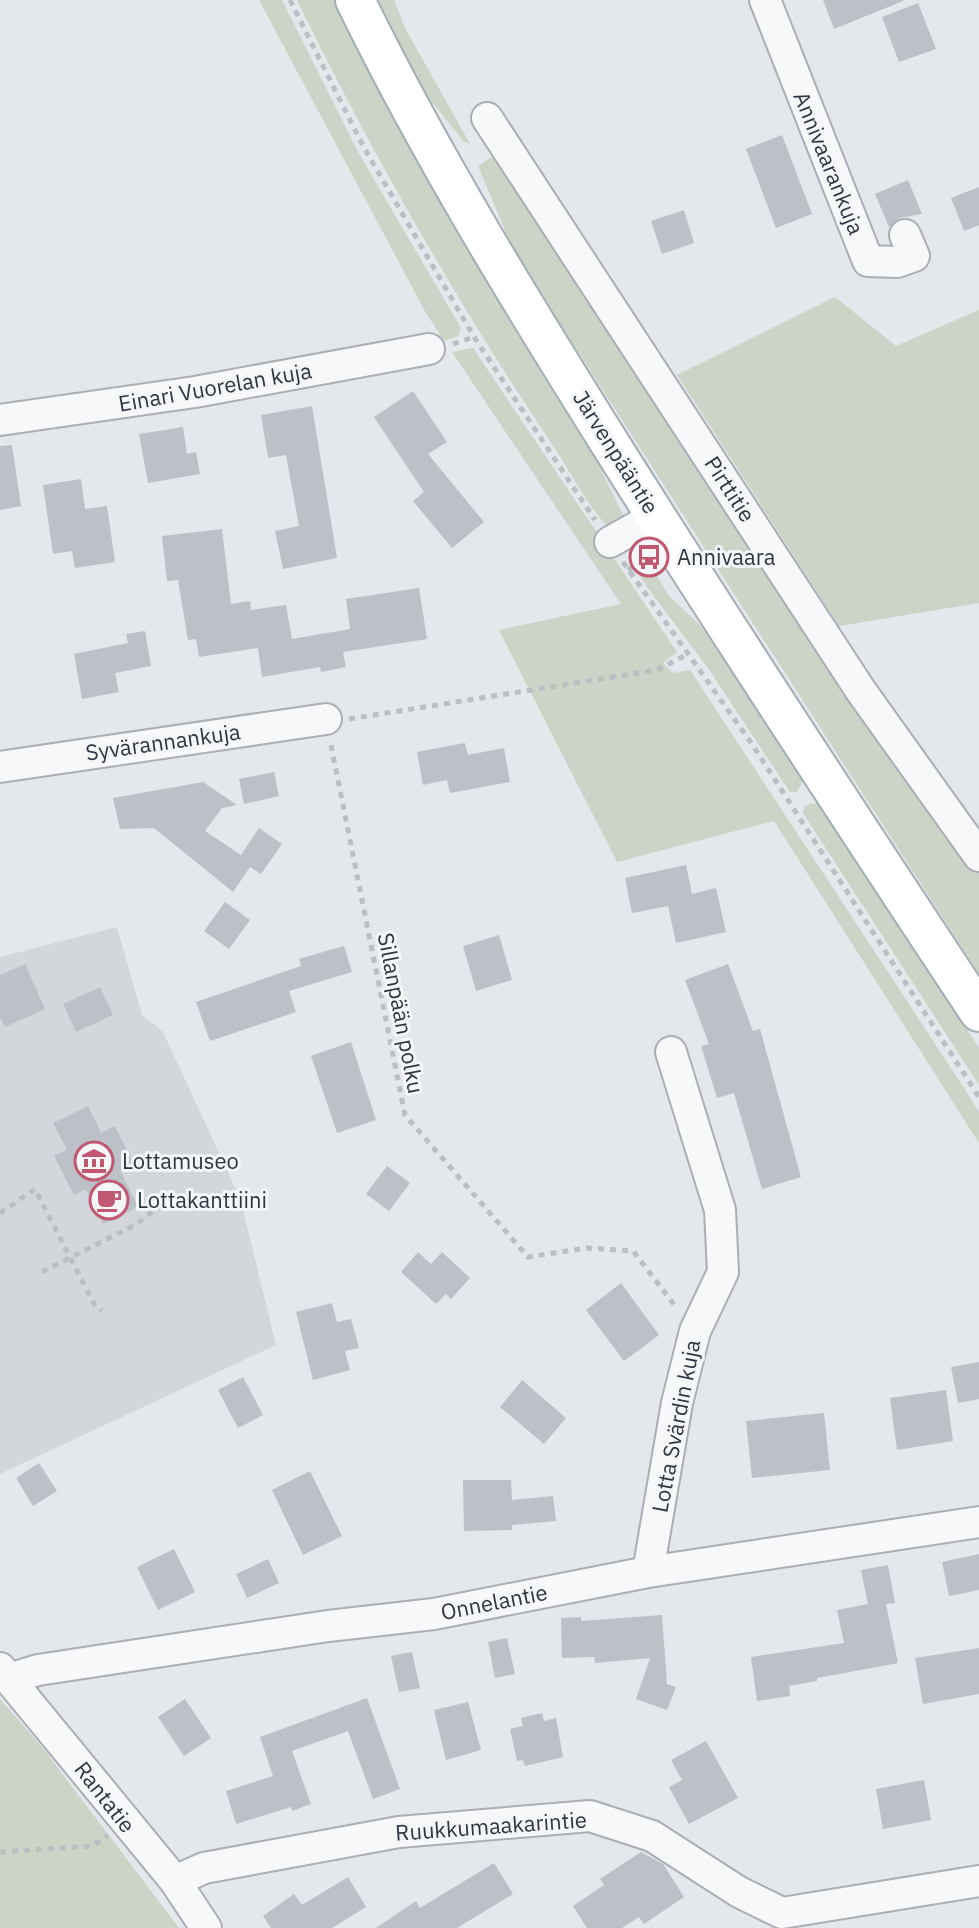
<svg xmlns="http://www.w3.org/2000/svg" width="979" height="1928" font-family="'IBM Plex Sans',sans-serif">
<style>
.built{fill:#d3d7dc}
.green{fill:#cbd4c6}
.building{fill:#bcc1c7}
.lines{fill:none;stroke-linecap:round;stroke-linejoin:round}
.minor-casing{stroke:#aaaeb5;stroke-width:34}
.major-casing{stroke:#a5adb5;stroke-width:42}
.path{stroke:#bbbec2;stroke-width:5;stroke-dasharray:6 6;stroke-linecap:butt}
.minor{stroke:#f7f8f9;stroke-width:30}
.major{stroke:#fff;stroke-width:38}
.labels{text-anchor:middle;stroke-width:6;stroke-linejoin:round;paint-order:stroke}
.street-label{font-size:22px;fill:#2e3641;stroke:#f4f6f8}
.poi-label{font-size:22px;fill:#2e3641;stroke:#f4f6f8;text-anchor:start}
</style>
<rect width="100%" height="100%" fill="#e4e7eb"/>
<!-- built -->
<path class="built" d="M117,927L142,1015L163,1032L240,1198L276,1345L0,1474V957Z"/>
<!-- green -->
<g class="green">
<path d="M259,0H282L358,152L461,328L458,336L444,341L426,313Z"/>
<path d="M297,0H334L415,160L599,465L624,517L612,529C595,519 571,473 559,455C461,309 374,158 297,0Z"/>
<path d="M378,0H394L405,28L470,144L464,142L421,88Z"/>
<path d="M492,157H497L979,872V974L515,254L478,166Z"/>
<path d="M835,297L896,346L979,310V603L839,626L677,375Z"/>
<path d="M473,348L677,652L663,663L673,673L690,670L966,1091L979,1112V1143L774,821L617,862L499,630L621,604L452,352Z"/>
<path d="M643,568H652L669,596L701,626L804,779L797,792H790L710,671L645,584L638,573Z"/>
<path d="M812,803L820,805L979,1048V1085L803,813L804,807Z"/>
<path d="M0,1699L42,1747L179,1928H0Z"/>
</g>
<!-- building -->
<g class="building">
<path d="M823,0H903V1L834,29Z"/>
<path d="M918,3L936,49L899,62L882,17Z"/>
<path d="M782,135L812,214L776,228L746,149Z"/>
<path d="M908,180L922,214L899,218L889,227L875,194Z"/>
<path d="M979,187V225L964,231L951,198Z"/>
<path d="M684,210L694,243L662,254L651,221Z"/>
<path d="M413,391L447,442L428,454L484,522L452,548L413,501L424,492L374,417Z"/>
<path d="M312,406L337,558L283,569L275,531L299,526L286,455L268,458L261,415Z"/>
<path d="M183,427L187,454L196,452L200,474L148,483L139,434Z"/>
<path d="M12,445L21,506L0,510V446Z"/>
<path d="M81,479L85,509L107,506L115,562L75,568L72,551L53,554L43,485Z"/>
<path d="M222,529L231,604L250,601L251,610L286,605L292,639L350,629L346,599L419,588L427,639L343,652L346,667L321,672L320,667L262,677L258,648L199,657L196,639L188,640L178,580L167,581L162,536Z"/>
<path d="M145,631L151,666L115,673L119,692L82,699L74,654L128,643L126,634Z"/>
<path d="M465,743L468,755L504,748L510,782L450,793L447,780L423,785L417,752Z"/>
<path d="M274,772L279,796L244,804L239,779Z"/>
<path d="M203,782L237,805L222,808L205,831L241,855L259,828L282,844L261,874L250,867L233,892L154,828L120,829L113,798Z"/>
<path d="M686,865L692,894L716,888L726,932L676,943L668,906L632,913L625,878Z"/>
<path d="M225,902L250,920L229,949L204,931Z"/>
<path d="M499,935L512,980L476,991L463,946Z"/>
<path d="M344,946L352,972L289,991L296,1012L210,1041L196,1002L301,966L299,959Z"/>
<path d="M25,964L45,1009L5,1027L0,1017V975Z"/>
<path d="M728,964L753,1031L760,1029L801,1177L762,1189L734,1093L717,1098L701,1046L709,1044L685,980Z"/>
<path d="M100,987L113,1015L76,1032L63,1004Z"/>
<path d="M351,1042L376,1120L337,1133L311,1056Z"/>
<path d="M88,1106L101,1133L115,1126L134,1165L121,1172L138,1207L103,1224L86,1189L74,1195L54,1156L67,1150L53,1123Z"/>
<path d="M387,1166L410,1183L389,1211L366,1194Z"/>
<path d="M418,1252L431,1264L442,1252L470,1278L451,1299L446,1294L436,1304L401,1272Z"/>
<path d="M621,1283L659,1335L624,1361L586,1310Z"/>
<path d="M332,1303L337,1322L351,1319L359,1348L345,1351L350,1370L313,1380L296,1312Z"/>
<path d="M979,1362V1399L958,1403L951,1367Z"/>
<path d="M243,1377L263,1415L238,1428L218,1390Z"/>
<path d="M522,1380L566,1418L544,1444L500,1407Z"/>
<path d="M946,1390L953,1441L897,1450L890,1398Z"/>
<path d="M824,1413L830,1470L752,1478L746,1421Z"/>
<path d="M39,1463L57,1491L33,1506L16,1478Z"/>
<path d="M310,1471L342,1536L303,1555L272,1490Z"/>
<path d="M463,1480H511L512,1500L553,1496L556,1521L512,1525V1530L464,1531Z"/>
<path d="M174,1549L195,1592L158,1610L137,1567Z"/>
<path d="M979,1554V1590L949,1596L942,1562Z"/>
<path d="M268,1559L279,1583L247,1598L236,1574Z"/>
<path d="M888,1565L895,1603L886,1604L898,1663L817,1678V1681L789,1686L790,1696L757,1701L751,1657L844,1643L837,1610L868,1604L861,1570Z"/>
<path d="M662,1615L667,1684L676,1687L667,1710L636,1699L650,1658L595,1663L594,1657L562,1658L561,1618L581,1617V1621Z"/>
<path d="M507,1638L515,1674L495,1678L488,1642Z"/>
<path d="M979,1648V1694L923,1704L915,1658Z"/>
<path d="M412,1652L420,1688L399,1692L391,1656Z"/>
<path d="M367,1698L400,1789L373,1799L348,1731L292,1751L311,1804L292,1811L291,1807L236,1824L226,1791L273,1776L260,1737Z"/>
<path d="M185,1699L211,1738L184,1756L158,1717Z"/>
<path d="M468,1702L481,1750L446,1760L434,1710Z"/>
<path d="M542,1713L544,1721L556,1718L563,1757L525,1766L523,1760L517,1761L510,1729L523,1726L521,1718Z"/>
<path d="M706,1741L738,1798L689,1824L669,1787L682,1780L671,1760Z"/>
<path d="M924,1780L931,1820L883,1829L876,1789Z"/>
<path d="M641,1852L663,1864L684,1897L644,1924L639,1917L622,1928H587L573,1906L604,1885L600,1879Z"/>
<path d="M494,1863L513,1894L457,1928H376L416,1901L420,1908Z"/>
<path d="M348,1877L366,1907L332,1928H271L263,1916L294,1894L302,1905Z"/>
</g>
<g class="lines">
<!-- minor casing -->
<g class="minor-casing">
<g id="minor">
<path d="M765,0L868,261L897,262L914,256L905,235"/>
<path d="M487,118L861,691L979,856"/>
<path d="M0,420L195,392L429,349"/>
<path d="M610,542L656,516"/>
<path d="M0,767L326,719"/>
<path d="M648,1572L677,1403L695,1331L723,1272L720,1210L671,1052"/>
<path d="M0,1668L175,1881L206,1928"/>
<path d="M9,1679L38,1670L328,1626L434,1614L648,1572L979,1522"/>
<path d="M175,1881L204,1868L399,1832L590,1816L652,1836L739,1892L782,1913L979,1881"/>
</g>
</g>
<!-- major casing -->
<g class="major-casing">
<path id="major" d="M355,0C431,156 522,303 614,450C733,639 856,826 979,1012"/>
</g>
<!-- path -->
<g class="path">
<path d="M290,0L363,146L474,337L595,520"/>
<path d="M453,344L474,337"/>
<path d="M623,562L752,744L979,1097"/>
<path d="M628,570L648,558"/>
<path d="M349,719L657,670L688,654"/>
<path d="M331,745L405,1115L528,1257L587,1248L633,1251L676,1307"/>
<path d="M0,1213L35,1189L94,1304L102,1311"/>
<path d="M42,1272L135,1225L164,1203"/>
<path d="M0,1852L92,1846L108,1835"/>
</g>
<!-- minor -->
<use href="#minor" class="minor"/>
<!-- major -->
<use href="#major" class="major"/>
</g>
<!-- icons -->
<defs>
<g id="bus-ring" transform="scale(2)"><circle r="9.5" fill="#f4f6f8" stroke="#c15871" stroke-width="1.5"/><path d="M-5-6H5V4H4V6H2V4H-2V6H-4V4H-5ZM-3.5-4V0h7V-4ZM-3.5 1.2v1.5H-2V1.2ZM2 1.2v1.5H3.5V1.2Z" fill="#c15871"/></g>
<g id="museum-ring" transform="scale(2)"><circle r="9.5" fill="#f4f6f8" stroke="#c15871" stroke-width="1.5"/><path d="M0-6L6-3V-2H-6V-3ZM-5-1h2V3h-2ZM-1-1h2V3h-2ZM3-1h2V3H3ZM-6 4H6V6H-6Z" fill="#c15871"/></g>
<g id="cafe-ring" transform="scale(2)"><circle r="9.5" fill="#f4f6f8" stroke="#c15871" stroke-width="1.5"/><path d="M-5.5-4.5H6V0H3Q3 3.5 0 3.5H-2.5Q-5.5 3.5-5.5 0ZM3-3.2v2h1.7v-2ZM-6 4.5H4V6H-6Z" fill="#c15871"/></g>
</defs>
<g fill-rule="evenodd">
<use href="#bus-ring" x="649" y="557"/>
<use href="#museum-ring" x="94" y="1161"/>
<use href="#cafe-ring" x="109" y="1200"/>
</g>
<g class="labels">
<!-- street labels -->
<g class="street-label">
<text transform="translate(829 163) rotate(68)" y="8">Annivaarankuja</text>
<text transform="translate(215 387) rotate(-10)" y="8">Einari Vuorelan kuja</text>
<text transform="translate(616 452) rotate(58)" y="8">Järvenpääntie</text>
<text transform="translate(730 489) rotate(57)" y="8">Pirttitie</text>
<text transform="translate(163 742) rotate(-8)" y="8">Syvärannankuja</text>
<text transform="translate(401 1013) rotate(79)" y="8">Sillanpään polku</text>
<text transform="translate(676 1426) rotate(-79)" y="8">Lotta Svärdin kuja</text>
<text transform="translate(494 1602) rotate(-11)" y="8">Onnelantie</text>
<text transform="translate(105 1797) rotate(52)" y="8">Rantatie</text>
<text transform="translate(491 1826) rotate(-4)" y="8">Ruukkumaakarintie</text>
</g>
<!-- poi labels -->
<g class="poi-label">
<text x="677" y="565">Annivaara</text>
<text x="122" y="1169">Lottamuseo</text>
<text x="137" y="1208">Lottakanttiini</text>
</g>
</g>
</svg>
